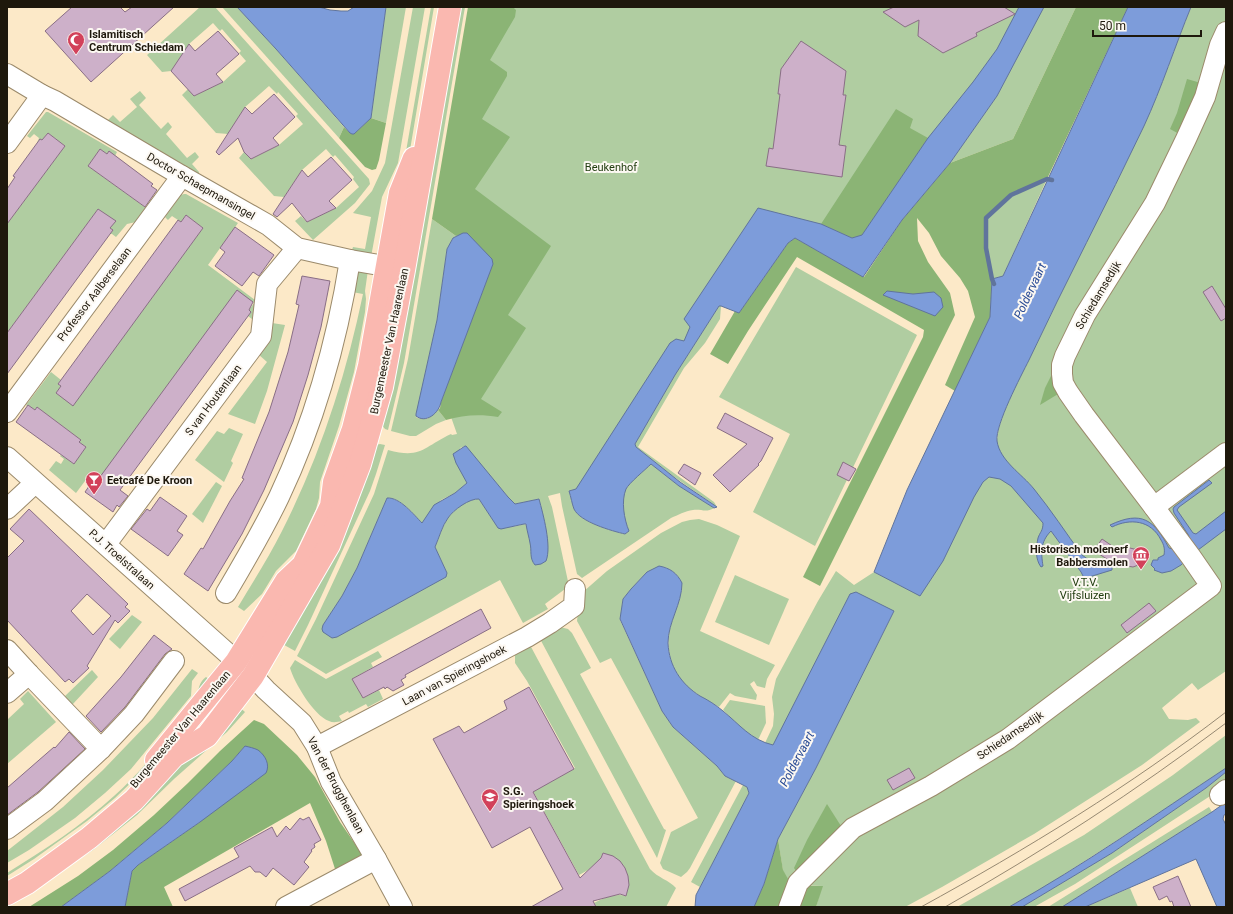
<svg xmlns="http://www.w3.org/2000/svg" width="1233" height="914" font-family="Roboto,sans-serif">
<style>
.green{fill:#b0cda1;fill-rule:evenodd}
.forest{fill:#8bb475}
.water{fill:#7d9cda;stroke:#60749c}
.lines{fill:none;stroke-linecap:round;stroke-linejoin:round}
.stream{stroke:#60749c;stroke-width:4.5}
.building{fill:#cdb0c9;stroke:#896e85;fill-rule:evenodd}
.minor-casing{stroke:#9b8a6b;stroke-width:22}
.major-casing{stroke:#fff;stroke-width:24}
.minor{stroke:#fff;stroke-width:20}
.major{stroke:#fab8b0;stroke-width:22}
.tram{stroke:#968972;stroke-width:1}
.labels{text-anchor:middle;stroke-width:4;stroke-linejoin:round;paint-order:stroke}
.poi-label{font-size:11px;font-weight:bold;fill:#1e180c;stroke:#fcf8f2;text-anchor:start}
.park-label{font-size:11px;fill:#213d10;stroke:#fcf8f2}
.street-label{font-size:11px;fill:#1e180c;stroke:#fcf8f2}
.water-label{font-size:12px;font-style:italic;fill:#284a95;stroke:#fcf8f2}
</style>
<rect width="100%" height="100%" fill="#fce9c8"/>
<!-- green -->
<g class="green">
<path d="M200,7H215L369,179L370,184L355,203L313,240L295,221L301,216L307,222L336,208L359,187L353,179L354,177L335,155L333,157L326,149L302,170L284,197L274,196L239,158L244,152L251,159L279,145L303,124L296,116L298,114L278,92L277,94L269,86L245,107L228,134L216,133L182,95L188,89L194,96L223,82L246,61L239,53L241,51L222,29L220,31L213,23L189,44L171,71L162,72L147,55Z"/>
<path d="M222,7H237L276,49L344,127L339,138Z"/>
<path d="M386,7H406L386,123L371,118Z"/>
<path d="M413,7H425L398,163L382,197L371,257L355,254L352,250L353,247L365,249L371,217L353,213L372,191L385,163Z"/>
<path d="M431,7H434L407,168L378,255L388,198L404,163Z"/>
<path d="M453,7H465L404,363L388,430L385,429L381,424Z"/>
<path d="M476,7H1023L995,66L861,243L768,221L594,484L569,491C571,497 572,504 574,509C580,522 612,531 625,534L629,531C624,519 620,501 626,488C629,482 645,470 651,464L679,486L714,508C706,513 702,509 693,510C685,511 678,515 671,518L582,578L577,574L562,506L560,493L548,496L552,507L569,586L545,604L548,609L523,623L500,580L326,674L297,656L316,619L374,494L388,450C422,459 423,447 451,434L452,435L457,434L444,397ZM465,446L508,497L515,504L539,499L544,520L545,531L531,550V544L526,525L524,524L517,526L498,528L479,499C469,498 453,510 448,518C442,527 439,538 435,547L447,573L445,577L337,637L323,625L342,596L357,568L387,498C400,497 415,515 422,524L441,500L455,493L467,483L460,448Z"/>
<path d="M1043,7H1076L1013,139L950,163L997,96Z"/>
<path d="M1191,7H1226V671L1198,690L1192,683L1162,708L1169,719L1188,720L1196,718L1200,722L1142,765L1034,834L942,887L905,907H816L822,886L783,885L787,878L783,871L778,839L816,768L894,611L773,746L765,743L773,726L774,714L772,697L776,679L818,601L836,571L854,585L874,572L920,595L997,440C999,413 1022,373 1034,348C1070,273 1109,200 1144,125C1162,87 1175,46 1191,7Z"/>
<path d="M140,91L146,98L139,105L161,129L168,122L172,127L166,134L187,158L195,152L199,157L192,164L199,172V173H194L107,121L113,115L120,122L137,107L130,99Z"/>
<path d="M46,112H48L117,152L115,156L109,152L107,154L100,149L88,166L146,208L136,222L127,224L116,237L112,234H110L113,230L110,228L115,221L98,209L7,333V224L65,146L48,133L42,140L40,139L37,143L39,138L34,134L30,138L27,136Z"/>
<path d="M1047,179L1003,276L992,279L986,248V218L1011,195Z"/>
<path d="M184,194H186L238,223L208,265L255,300L252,319L248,316L251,312L249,310L254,303L237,291L103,482L91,473L76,493L49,470L56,461L61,464L64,459L60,456L61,455L74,464L86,447L79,442L81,440L37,407L35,410L28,405L27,406L26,405L51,372L61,380L58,384L61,386L56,393L73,405L203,228L186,215L181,222L172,216L168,220L165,217L181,195Z"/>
<path d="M432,219L456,236L453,238L447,249L437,320L416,416L417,418L427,419L438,410L446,420L436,424L416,436H410L391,431L408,359Z"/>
<path d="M796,267L917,335L815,546L753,512L790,434L719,397Z"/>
<path d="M368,270L365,291L366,299L365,312L354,372L339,426L320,482L319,498L316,509L296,551L276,571L262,594L244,611L238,607C253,582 269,557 282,531C320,456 346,376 363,294L352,292L355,272Z"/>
<path d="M719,306H721L720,319L705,343L684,368L638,447L714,502L717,507L670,474L636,447L635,444L675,375Z"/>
<path d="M272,323L285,325L267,391L255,424L228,414L267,362L258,354Z"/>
<path d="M229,428L243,434L231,461L233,463L224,482L195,460L217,431L224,434Z"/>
<path d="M380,444L385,445L376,474L370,491L308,625L295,651L277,641L376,445Z"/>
<path d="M216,482L222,486L203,523L192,514Z"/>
<path d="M699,519L717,525L740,536L700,631L775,665L767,679L765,688L757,686L754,681L750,684L757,695L756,700L735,696L730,693L719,707C710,702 699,696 690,689C672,675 665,650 670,628C673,615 679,603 682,589C682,578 675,572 665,567L647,572L631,589L623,599L620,620L662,711L673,727L717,766L725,776L736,781L690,868L687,872L681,877L663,869L660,863L671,832L698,818L611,658L600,663L577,621L578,612L583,592L607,571L661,533L682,522L690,520Z"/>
<path d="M735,575L789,599L769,645L715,622Z"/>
<path d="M132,615L142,622L120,649L109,639Z"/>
<path d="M560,627L568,629L572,633L591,668L580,674L664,829L666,830L657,858L539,637Z"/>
<path d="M530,645L650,869C658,878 669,880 676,888L666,907H596L594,903C604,898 615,893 626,896C632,873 625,860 603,853C599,864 589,870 579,875L529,784L549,783L575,768L527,681L515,663V655L518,649Z"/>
<path d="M378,651L382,657L371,663L373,667L352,679L364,700L363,698L379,690L383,699L368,707L366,704L349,713L348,711L339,716L342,721C337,722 333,723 329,721C314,716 294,682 290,668L295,660L326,679Z"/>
<path d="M192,669L198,673L192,681L191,696L131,769L105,793L75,818L29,850L7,863V851L63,807L103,770L153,718Z"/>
<path d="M92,670L98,677L72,705L64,697Z"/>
<path d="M206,677L215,684L141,773L115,798L87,821L34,859L7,876V873C44,850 81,826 114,796C146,768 171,732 197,699C198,690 199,682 206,677Z"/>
<path d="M28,691L56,722L7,764V720L24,704L20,699Z"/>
<path d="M730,700L765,706L766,723L758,740L744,731L723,710Z"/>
<path d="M237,705L245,712L227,732L174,779L137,815L93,850L25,895L7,905V898Z"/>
<path d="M1226,735V768L1144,823L1038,891L1009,907H957L1084,835L1173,775Z"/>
<path d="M1226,772V785L1224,787L1075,884L1034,907H1022L1112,853L1206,788Z"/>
<path d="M743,785L747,787L749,793L700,887L691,882Z"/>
<path d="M1209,807L1212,812L1062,907H1048Z"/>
<path d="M1130,888L1138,907H1085Z"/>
</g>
<!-- forest -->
<g class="forest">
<path d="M468,7H513L516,10L515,17L490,60L507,72V76L482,119L510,137L475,189L551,246L508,315L526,328L481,399L502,412L498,417C480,414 463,415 446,420L438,410L440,408L441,402L493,264L467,233L456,236L432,219Z"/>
<path d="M1076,7H1128L1047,179L1011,195L986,218V248L992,279L990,317L955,391L945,385L975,317L968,291L960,278L941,256L929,233L917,218L918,241L928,262L950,293L955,315L820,586L803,577L923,337L924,330L797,257L748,331L728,364L710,354L735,311L739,313L788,243L795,238L864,277L902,220L950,163L1013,139Z"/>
<path d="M1187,79L1201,83L1183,136L1170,129L1177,113Z"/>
<path d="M896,109L913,119L910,128L928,138L862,235L852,238L821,224Z"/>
<path d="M371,118L386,123L379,160L376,169L372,170L365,167L339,138L344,127L350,133L354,134Z"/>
<path d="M1058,362L1063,391L1040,405L1045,388Z"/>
<path d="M254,720L264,724L297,755L315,777L340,822L364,857L336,872L326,841L310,803L164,887L173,907H125L132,871L138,865L200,822L245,746L232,761L167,823L110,871L61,907H29L78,876L113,850L154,815L188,783L220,751Z"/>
<path d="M827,804L841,826L798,874L794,868L807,840Z"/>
<path d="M778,839L783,870L792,886L785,907H754L764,884Z"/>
<path d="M803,886H823L816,907H795Z"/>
</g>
<!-- water -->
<g class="water">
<path d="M237,7H319L330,10L341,11H348L354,7H386L371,118L354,134H352L350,133L276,49Z"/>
<path d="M1019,7H1044L997,96L950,163L902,220L863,277L795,238L788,243L739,313L721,306H719L675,375L635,444L636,447L680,482L717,507L714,508L679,486L651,464C645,470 629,483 626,489C621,501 624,519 629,531L625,534C612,531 580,522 574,509C572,504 571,497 569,491L576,489L670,343L676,339L684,341L690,327L684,319L758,208L821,224L852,238L862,235L928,138L973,82L997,49Z"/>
<path d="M1128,7H1191C1175,46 1162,87 1144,126C1107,204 1066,281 1029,360C1021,376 995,425 997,441C1000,461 1022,474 1034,489C1051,510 1066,533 1082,555C1096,565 1095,566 1112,564V570L1089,577L1085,583L1082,581L1084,578L1081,572L1051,531C1040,542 1041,553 1043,566L1041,567C1035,559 1036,548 1038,538C1040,532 1043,531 1043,523L1011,486L1000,479L989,477L983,482L974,497L943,561L920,596L874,572L907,490L990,317L992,279L1003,276Z"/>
<path d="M463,233H467L492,259L493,264L441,402C439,413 426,424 416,416V414L437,320L447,249L453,238Z"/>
<path d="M887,291L913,294L934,292L941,298L943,307L935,316L883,295Z"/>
<path d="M465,446H466L508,497L515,504L539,499C543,514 552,546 546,561L541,564L535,565C529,558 532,551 530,543C529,537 527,531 526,524H524L501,529L498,528L479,499C470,498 453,510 448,518C442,526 439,538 435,547L447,573L446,577L337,637L332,638L323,632L322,629L323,625L342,596L357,568L387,498C400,497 414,515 422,523L434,505L455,493L467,483L456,463L453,454Z"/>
<path d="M1209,480L1212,483L1179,507L1177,510L1193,533L1196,534L1226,511V529L1194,553L1181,565L1171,571L1162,573L1154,570L1155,569L1151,565L1153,560H1158V558L1164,555C1165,549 1164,545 1161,540C1151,520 1130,518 1112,527L1110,525C1142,510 1154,520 1169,548L1173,549L1187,539L1189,536L1174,513L1173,509L1174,507Z"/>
<path d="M659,566C670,568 677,573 682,583C682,604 668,622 668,643C669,666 681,684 700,696C708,700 716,705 723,711C739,724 751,740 773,745L850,594L856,592L894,611L816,768L778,839L764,884L754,907H695L696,895L749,793L747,787L725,776L717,766L673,727L662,711L620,619L623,599L631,589L647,572Z"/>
<path d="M245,746C249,747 254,748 258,750C266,756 270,765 266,773L200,822L138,865L132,871L125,907H61L110,871L167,823L232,761Z"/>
<path d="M1226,768V772L1206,788L1112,853L1022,907H1009C1084,865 1155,815 1226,768Z"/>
<path d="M1226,802V814L1224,815L1223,819L1226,825V907H1217L1196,859L1085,907H1062L1212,812Z"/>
</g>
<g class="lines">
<!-- stream -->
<path class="stream" d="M994,284L992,279L986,248V218L1011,195L1047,179L1052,180"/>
</g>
<!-- building -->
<g class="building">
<path d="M72,7H120L125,12L132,7H174L91,82L45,31Z"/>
<path d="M894,7H1004L1015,14L976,33L977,36L943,53L918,36L919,20L905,27L883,12Z"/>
<path d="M218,31L239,54L216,74L223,82L194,96L171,71L189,44L195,51Z"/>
<path d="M801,41L846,71L843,95H846L839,145L846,146L842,177L766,166L769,148L773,149L780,94H778L781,69Z"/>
<path d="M274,94L295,117L273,138L279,145L251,159L244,152L238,138L219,155L216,152L245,107L252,114Z"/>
<path d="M48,133L65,146L7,224V189L15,177L13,176L40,139L42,140Z"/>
<path d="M100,149L107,154L109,151L153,184L151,186L157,190L145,207L88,166Z"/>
<path d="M331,157L352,180L329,201L336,208L307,222L292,203L277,217L273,214L302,170L308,177Z"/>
<path d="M98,209L116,221L110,228L113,230L7,374V333Z"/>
<path d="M186,215L203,228L73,406L56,393L61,386L58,384L178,220L181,222Z"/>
<path d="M235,227L274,255L259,276L253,272L242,286L215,266L225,252L220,248Z"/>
<path d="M302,276L330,281L321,327L308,375L293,422L264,490L242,534L208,591L184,574L201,548L203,549L230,501L244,479L242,478L269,412L288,352L299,305L296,304Z"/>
<path d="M1212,286L1226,309V318L1221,321L1203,292Z"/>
<path d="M237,290L253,302L249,310L251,312L120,490L128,496L119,507L117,505L113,512L85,492L94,479L97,481Z"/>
<path d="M28,405L35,410L37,407L81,440L79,442L86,447L74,464L16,422Z"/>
<path d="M725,413L773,438L761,461L758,464L759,465L730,492L713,475L747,444L717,428Z"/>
<path d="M843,462L856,469L849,481L837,475Z"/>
<path d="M684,464L701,473L695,485L678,473Z"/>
<path d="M160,497L187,516L177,531L183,535L168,556L131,529L147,509L150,511Z"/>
<path d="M29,509L128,604L125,607L130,611L118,623L115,620L87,666L89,668L73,683L69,679L65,682L7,620V558L24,541L10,529ZM87,594L111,616L93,635L71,611Z"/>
<path d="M1102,539L1121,552L1130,548L1138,550L1142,556L1141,564L1133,567L1121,565V563L1099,564L1098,563L1107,559L1099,554L1100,552L1095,549Z"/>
<path d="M1149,603L1156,611L1127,633L1121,625Z"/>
<path d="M481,609L491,628L405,675L406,677L401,680L404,685L393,691L387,687L385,689L384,687L363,698L352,679Z"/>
<path d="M154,635L172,649L165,654L125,707L101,732L86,716L121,677Z"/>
<path d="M529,687L574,769L533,792L580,878L601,858L603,853L613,856L620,861L625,868L628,876L629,885L626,896L620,894L593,901L596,907H531L563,889L530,827L492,848L433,739L459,726L464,733L507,709L504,701Z"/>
<path d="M69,732L85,749L38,792L7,815V788L54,747L55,748Z"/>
<path d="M909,768L915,778L893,790L887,780Z"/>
<path d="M309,817L321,840L314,844L315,847L311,850L312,851L304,862L309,867L294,885L273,868L266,877L260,872H255L250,866L185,901L179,889L239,857L234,848L272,827L277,837L286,826L290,830L300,818L303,820Z"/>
<path d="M1178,876L1186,895L1191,907H1174L1172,901L1170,902L1167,896L1159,900L1153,887Z"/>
</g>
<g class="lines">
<!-- minor casing -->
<g class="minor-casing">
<g id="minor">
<path d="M7,74L42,95L55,101L182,176L268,225L297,248L350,260L402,269"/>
<path d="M7,143L42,95"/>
<path d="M7,412L182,176"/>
<path d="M7,457L253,676L266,690L302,723L317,747L331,782L376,859L402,907"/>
<path d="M1154,507L1226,453"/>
<path d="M7,509L35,483"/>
<path d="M106,544L261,336L267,284L297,248"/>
<path d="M226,593C245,561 263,530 279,497C314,423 337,342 350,260"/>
<path d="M7,650L29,674L101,749"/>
<path d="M7,693L29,674"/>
<path d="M317,747L527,637L550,623L574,606L575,589"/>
<path d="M1220,795L1226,790"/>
<path d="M7,829L45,801L101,749L134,714L174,661"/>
<path d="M286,907L376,859"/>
<path d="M789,907L798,883L853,828L931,786L1008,739L1211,586L1191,557L1154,507L1084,415L1068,392L1063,383L1062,374V365L1065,356L1085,315L1155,203L1186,139L1205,97L1220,45L1226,32"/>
</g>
</g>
<!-- major casing -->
<g class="major-casing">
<g id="major">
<path d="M156,760L236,662L286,581L303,565L331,506L334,482L353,429L369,366L400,193L414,158"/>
<path d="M7,894L27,883L89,838L134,800L174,756L207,736L253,676L329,545L360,464L382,387L404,270L450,7"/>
</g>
</g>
<!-- minor -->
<use href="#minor" class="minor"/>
<!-- major -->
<use href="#major" class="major"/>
<!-- tram -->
<g class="tram">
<path d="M921,907C1027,849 1130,786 1226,712"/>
<path d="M945,907C1042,852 1136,791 1226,723"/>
</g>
</g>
<!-- icons -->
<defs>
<g id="mosque-pin" transform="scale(0.9)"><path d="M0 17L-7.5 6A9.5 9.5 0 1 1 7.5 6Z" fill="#d2415a" stroke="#fcf8f2"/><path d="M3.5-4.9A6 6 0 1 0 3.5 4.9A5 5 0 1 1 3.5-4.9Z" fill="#fff"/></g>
<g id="bar-pin" transform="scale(0.9)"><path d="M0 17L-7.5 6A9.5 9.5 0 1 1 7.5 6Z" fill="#d2415a" stroke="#fcf8f2"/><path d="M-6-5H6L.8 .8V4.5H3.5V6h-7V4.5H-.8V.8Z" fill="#fff"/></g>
<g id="museum-pin" transform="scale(0.9)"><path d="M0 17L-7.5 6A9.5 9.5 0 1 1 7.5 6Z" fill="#d2415a" stroke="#fcf8f2"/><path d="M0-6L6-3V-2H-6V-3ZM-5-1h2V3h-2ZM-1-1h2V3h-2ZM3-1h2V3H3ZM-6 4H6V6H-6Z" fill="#fff"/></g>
<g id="school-pin" transform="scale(0.9)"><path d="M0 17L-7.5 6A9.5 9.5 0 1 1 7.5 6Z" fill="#d2415a" stroke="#fcf8f2"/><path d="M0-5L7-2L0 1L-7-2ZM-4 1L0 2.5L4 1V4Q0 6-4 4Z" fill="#fff"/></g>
</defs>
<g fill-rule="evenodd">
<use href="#mosque-pin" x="76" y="40"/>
<use href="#bar-pin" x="94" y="480"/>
<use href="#museum-pin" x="1141" y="555"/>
<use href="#school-pin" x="490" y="797"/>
</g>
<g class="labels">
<!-- poi labels -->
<g class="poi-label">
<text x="89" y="38">Islamitisch<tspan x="89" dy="13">Centrum Schiedam</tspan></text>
<text x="107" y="484">Eetcafé De Kroon</text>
<text x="1128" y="553" text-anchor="end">Historisch molenerf<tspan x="1128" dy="13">Babbersmolen</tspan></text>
<text x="503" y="795">S.G.<tspan x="503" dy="13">Spieringshoek</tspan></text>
</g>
<!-- park labels -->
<g class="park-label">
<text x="611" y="171">Beukenhof</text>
<text x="1085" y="586">V.T.V.<tspan x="1085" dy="13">Vijfsluizen</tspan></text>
</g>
<!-- street labels -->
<g class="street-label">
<text transform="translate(201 186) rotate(30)" y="4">Doctor Schaepmansingel</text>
<text transform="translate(94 294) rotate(-53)" y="4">Professor Aalberselaan</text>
<text transform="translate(1098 295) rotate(-59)" y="4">Schiedamsedijk</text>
<text transform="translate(389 341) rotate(-78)" y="4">Burgemeester Van Haarenlaan</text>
<text transform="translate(213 400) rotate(-53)" y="4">S van Houtenlaan</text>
<text transform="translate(122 559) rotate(42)" y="4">P.J. Troelstralaan</text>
<text transform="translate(454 675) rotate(-28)" y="4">Laan van Spieringshoek</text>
<text transform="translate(180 729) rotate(-50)" y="4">Burgemeester Van Haarenlaan</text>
<text transform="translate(1010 735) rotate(-34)" y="4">Schiedamsedijk</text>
<text transform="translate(336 785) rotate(62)" y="4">Van der Brugghenlaan</text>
</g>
<!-- water labels -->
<g class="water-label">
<text transform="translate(1030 291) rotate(-65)" y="4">Poldervaart</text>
<text transform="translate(797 759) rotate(-62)" y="4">Poldervaart</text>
</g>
</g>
<!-- border -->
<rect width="1233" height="914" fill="none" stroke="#1e180c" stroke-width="16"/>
<!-- scale -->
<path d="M1093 30v6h108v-6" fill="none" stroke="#1e180c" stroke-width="2"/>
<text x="1099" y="30" font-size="12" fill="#1e180c" stroke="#fcf8f2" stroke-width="3" paint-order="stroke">50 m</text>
</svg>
